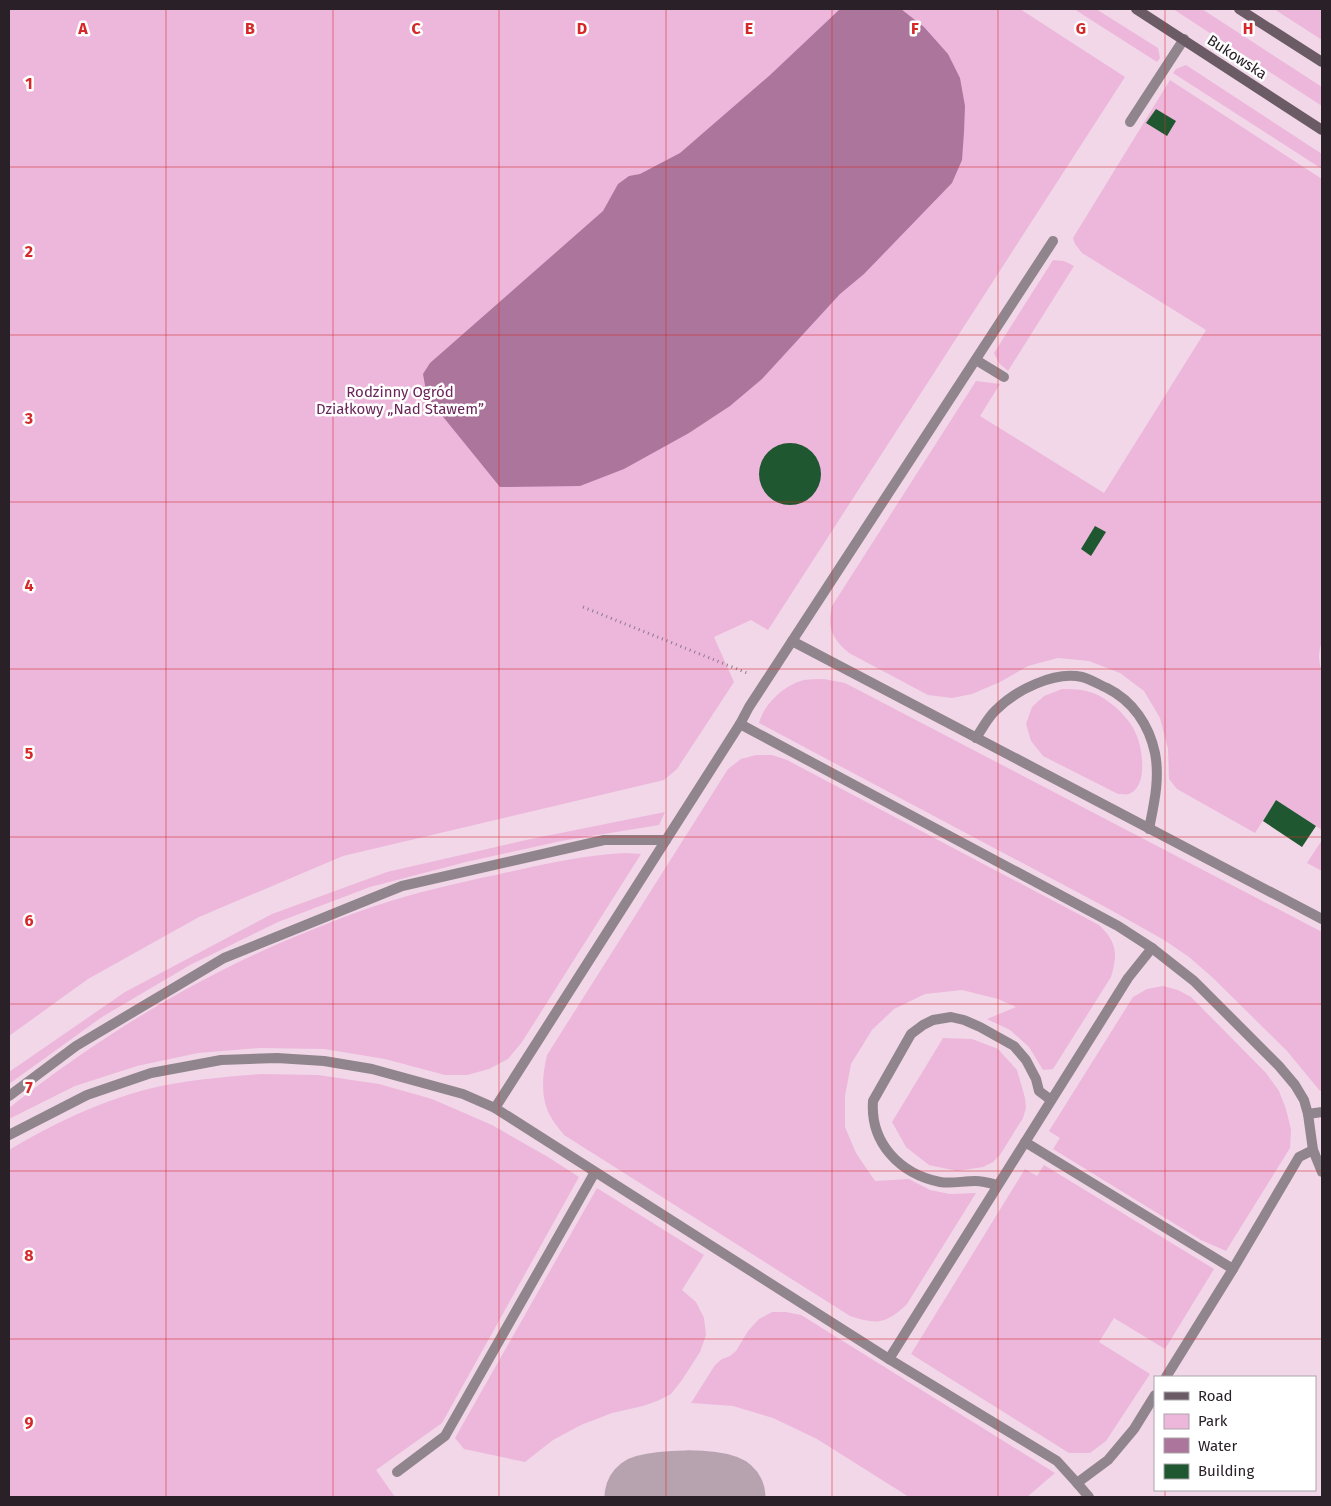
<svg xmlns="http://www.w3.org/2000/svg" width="1331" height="1506" font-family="'Fira Sans',sans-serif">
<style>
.green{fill:#edb7dc}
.water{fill:#ac759c}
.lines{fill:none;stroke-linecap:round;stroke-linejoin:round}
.taxiway{stroke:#b7a2b0;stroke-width:85}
.building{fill:#1f5731}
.path{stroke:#8c7a86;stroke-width:3;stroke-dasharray:1 4;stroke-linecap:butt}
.service{stroke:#90858c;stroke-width:10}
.secondary{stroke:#6a5b65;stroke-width:10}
.grid{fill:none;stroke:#d62828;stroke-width:1;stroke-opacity:0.55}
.labels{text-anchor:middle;stroke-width:5;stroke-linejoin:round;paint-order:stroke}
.street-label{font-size:15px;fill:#2a2027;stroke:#fff}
.park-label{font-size:15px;fill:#6a265a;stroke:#fff}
.grid-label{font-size:16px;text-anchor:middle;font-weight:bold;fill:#d62828;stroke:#fff;stroke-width:5;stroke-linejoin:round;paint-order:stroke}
</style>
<rect width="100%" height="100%" fill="#f1d7e8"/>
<!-- green -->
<g class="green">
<path d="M9,9H1020L1125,77L768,630L751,620L714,637L734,682L677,769L664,780L343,856L199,917L88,979L9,1036Z"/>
<path d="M1074,9H1096L1158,48L1160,58L1157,62Z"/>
<path d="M1173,9H1202L1322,87V106Z"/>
<path d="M1274,9H1322V40Z"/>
<path d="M1186,65L1322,154V169L1173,73L1176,69Z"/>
<path d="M1170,80L1322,179V642C1318,652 1318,661 1322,671V830L1276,800L1255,833L1177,789L1169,779L1168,749L1160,718L1144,691L1120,673L1089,661L1058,658L1028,666L1000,682L972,694L952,698L928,695L849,653C832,638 827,629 832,606L976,381L1000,384L980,416L1104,493L1206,330L1082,253L1075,244L1073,238Z"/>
<path d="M1053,260L1064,261L1074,266L1008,371L999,363L994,353Z"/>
<path d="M824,679L845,683L1322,932V1091H1320L1287,1051L1212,977L1189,957L1164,940L1109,909L759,723C764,704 784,685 804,680C810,679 817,679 824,679Z"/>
<path d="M1062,689C1078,689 1093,690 1106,700C1118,708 1131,721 1136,734C1143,749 1148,787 1129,794C1126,795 1121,794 1118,794L1043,756L1031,741L1026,724L1032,707L1044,696Z"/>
<path d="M756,755H772L787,760L1099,925C1117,942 1118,954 1111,977L1053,1069L1043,1070L1029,1047L1010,1030L987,1019L1016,1007L998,999L962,990L925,994L894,1009L872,1030L851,1064L845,1096V1127L856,1153L875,1181L909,1179L930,1190L950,1194L976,1193L907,1304C886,1324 877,1325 850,1316L564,1135C560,1130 555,1124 552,1119C540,1100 542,1076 547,1055L728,769L741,759Z"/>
<path d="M665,812L659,825L561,841L466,862L370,887L278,922L190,965L102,1017L9,1084V1072L125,992L272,914L387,872L526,840Z"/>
<path d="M1322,840V871L1307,863Z"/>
<path d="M626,853L641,854L522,1042L508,1059L489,1069L467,1075H445L385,1059L324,1049L260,1048L198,1053L137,1066L75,1086L9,1119V1108C106,1031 213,967 329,923C344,917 359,911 375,906C414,893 456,883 496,875C539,865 582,855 626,853Z"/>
<path d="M1163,986L1178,990L1191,997L1266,1073L1279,1091L1286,1109L1291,1129L1290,1148L1226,1251L1201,1240L1053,1149L1060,1138L1049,1131L1133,997L1147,989Z"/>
<path d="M943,1038L972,1039L998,1049L1017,1070L1025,1098L1026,1108L1023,1118L1000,1155L993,1162L983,1167L957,1171L929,1165L906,1147L892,1122Z"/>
<path d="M261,1074L318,1075L379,1084L432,1099L492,1125L548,1157L579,1177L442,1423L376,1470L395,1497H9V1150C50,1125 97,1103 144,1090C182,1080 222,1077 261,1074Z"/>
<path d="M1044,1165L1214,1269L1165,1349L1114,1318L1099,1342L1150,1374L1106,1441L1090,1453H1069L911,1354L1025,1169L1037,1176Z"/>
<path d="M597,1188L704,1255L682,1290L696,1302L704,1318L706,1335L700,1352L682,1380L671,1394L657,1401L643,1406L612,1413L581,1425L553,1440L525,1462L464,1449L455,1438Z"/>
<path d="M772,1312H786L801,1315L1055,1473L1027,1497H909L817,1439L773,1418L733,1406L691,1403L715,1365L722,1359L730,1356L736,1351L748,1331L759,1319Z"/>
</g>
<!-- water -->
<path class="water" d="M840,9H901L924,27L948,54L960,78L965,106L964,132L962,160L952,183L864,274L840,294L762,379L730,406L689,433L624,469L580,486L500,487L427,397L423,374L430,363L603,211L618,184L629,176L640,174L680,153L769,76Z"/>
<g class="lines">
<!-- taxiway -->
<path class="taxiway" d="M647,1497C666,1492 706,1491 723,1497"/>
</g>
<!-- building -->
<g class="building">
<path d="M1156,109L1176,121L1167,136L1146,123Z"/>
<circle cx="790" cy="474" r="31"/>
<path d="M1095,526L1106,532L1091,556L1081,549Z"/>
<path d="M1276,800L1316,826L1302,847L1263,821Z"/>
</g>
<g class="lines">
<!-- path -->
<path class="path" d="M583,607L747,673"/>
<!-- service -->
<g class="service">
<path d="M1130,122L1184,39"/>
<path d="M976,360L1004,377"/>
<path d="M792,641L1322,919"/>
<path d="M740,724L1118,926L1152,948L1194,981L1279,1066L1295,1085L1304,1100L1308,1114L1313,1150"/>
<path d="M976,738C982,729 988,717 996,710C1016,690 1054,671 1082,677C1091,679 1099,685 1107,688C1133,701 1149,725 1155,753C1160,779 1154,804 1149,829"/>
<path d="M9,1096L76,1046L224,958L402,886L604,840H666"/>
<path d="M495,1108L740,724L749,707L1053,241"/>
<path d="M1308,1114L1322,1112"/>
<path d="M9,1135L87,1095L151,1073L221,1060L277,1058L324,1061L372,1069L463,1094L495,1108L889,1359L1057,1461L1077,1483L1108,1460L1134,1429L1155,1395"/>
<path d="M1025,1142L1233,1269"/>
<path d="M997,1185C990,1183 983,1181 975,1181C963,1181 951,1184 940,1182C900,1174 870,1143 873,1101L911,1034L923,1025L933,1020L951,1017L964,1020L980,1027L1014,1046L1026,1060L1036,1079L1039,1091L1051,1100"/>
<path d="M889,1359L1128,978L1152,948"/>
<path d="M1166,1377L1233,1269L1299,1157L1313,1150L1322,1172"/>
<path d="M397,1472L445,1436L595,1172"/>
<path d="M1077,1483L1089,1497"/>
</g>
<!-- secondary -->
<g class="secondary">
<path d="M1136,9L1322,130"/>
<path d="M1239,9L1322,62"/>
</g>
</g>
<!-- grid -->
<path class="grid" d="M166,9V1497M333,9V1497M499,9V1497M666,9V1497M832,9V1497M998,9V1497M1165,9V1377M9,167H1322M9,335H1322M9,502H1322M9,669H1322M9,837H1322M9,1004H1322M9,1171H1322M9,1339H1322M1165,1490V1497"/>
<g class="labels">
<!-- street labels -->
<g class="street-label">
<text transform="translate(1237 57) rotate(33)" y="5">Bukowska</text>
</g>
<!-- park labels -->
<g class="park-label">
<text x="400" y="397">Rodzinny Ogród<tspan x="400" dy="17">Działkowy „Nad Stawem”</tspan></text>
</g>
</g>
<g class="grid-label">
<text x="83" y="34">A</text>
<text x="250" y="34">B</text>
<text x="416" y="34">C</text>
<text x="582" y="34">D</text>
<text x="749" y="34">E</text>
<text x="915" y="34">F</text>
<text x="1081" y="34">G</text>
<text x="1248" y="34">H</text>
<text x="29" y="89">1</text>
<text x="29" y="257">2</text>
<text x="29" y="424">3</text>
<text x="29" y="591">4</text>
<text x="29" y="759">5</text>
<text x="29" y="926">6</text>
<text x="29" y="1093">7</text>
<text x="29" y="1261">8</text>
<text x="29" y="1428">9</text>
</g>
<!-- border -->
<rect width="1331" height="1506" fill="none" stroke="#2a2027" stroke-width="20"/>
<!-- legend -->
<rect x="1154" y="1376" width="162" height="115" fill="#ffffff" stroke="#aaa6a9"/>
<rect x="1164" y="1392" width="25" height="8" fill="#6a5b65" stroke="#aaa6a9"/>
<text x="1198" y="1401" font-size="15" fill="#2a2027">Road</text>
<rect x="1164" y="1414" width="25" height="15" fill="#edb7dc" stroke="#aaa6a9"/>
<text x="1198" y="1426" font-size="15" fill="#2a2027">Park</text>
<rect x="1164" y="1438" width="25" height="15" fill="#ac759c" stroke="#aaa6a9"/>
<text x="1198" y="1451" font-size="15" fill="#2a2027">Water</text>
<rect x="1164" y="1464" width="25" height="15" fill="#1f5731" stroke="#aaa6a9"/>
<text x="1198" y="1476" font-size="15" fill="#2a2027">Building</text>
</svg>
